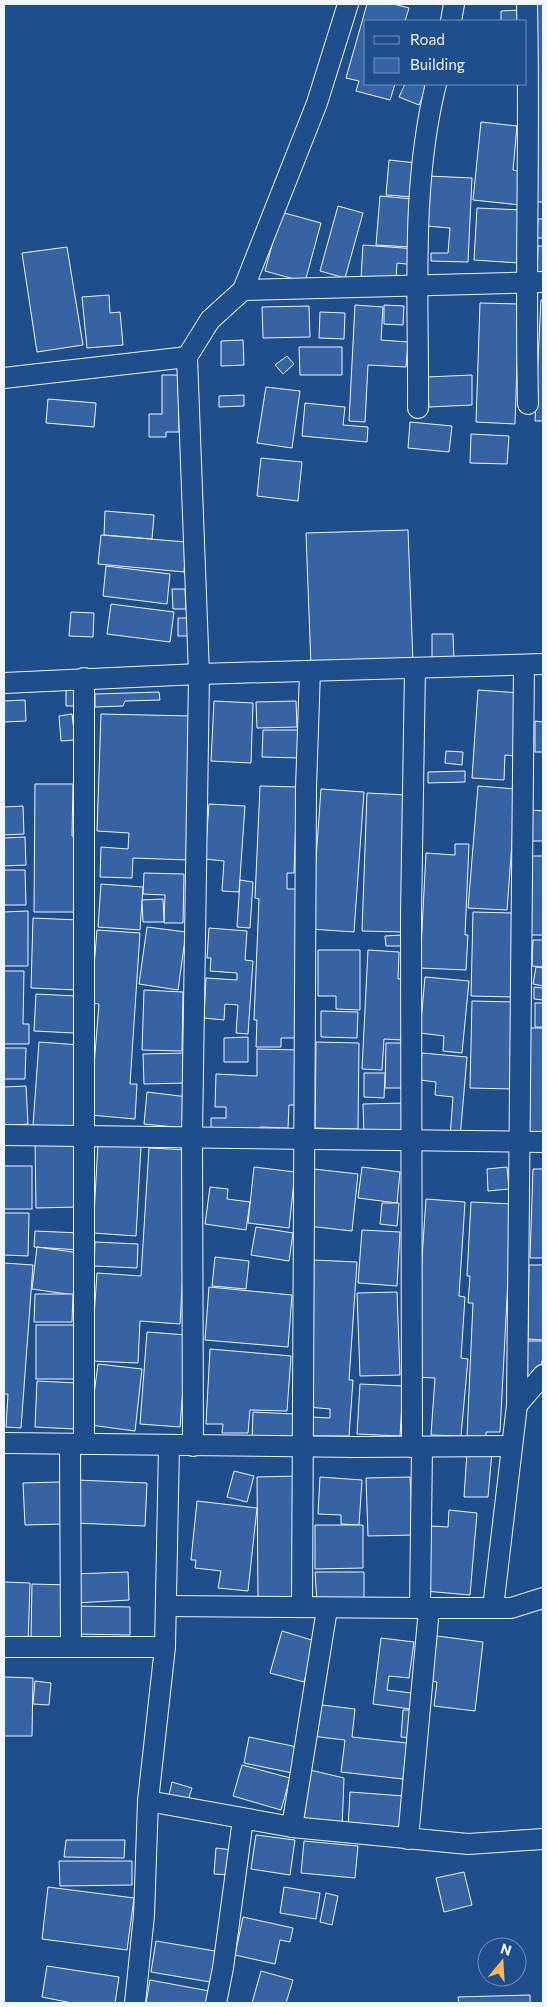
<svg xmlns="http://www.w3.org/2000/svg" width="547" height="2007" font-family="Commissioner,sans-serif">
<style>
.building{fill:#3563a3;stroke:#f2f6ff}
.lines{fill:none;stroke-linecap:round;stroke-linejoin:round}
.street-casing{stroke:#f2f6ff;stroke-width:22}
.street{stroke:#1f4e8c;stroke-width:20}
</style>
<rect width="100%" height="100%" fill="#1f4e8c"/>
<!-- building -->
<g class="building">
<path d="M367,4H394L409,8L405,21H366V84H395L390,100L356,91L359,81L346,78Z"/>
<path d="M537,4H543V202H534Z"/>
<path d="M521,10L522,21H501V11Z"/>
<path d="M405,84H428L419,105L399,97Z"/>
<path d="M481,122L517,126L513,170L523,172L520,205L473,200Z"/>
<path d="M389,160L417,163L414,197L386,195Z"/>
<path d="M428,176L472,178L468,262L431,261V253H448L450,228L426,226Z"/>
<path d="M380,196L414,199L411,247L376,245Z"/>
<path d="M338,206L363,213L345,278L320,271Z"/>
<path d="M477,208L522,210L519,263L474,260Z"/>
<path d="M281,212L321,223L305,282L265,271Z"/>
<path d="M538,219H543V238H537Z"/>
<path d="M363,245L416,249L415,265L397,263L396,280L361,278Z"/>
<path d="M538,246H543V276H537Z"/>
<path d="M67,247L83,345L37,352L22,253Z"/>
<path d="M109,295L110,313L120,312L123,345L87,348L82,297Z"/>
<path d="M541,300H543V421H535Z"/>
<path d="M480,303L519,304L515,424L476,422Z"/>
<path d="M355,305L383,307L381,340L408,342L406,367L368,365L365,422L349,421Z"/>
<path d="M384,305L404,306L403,325L384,324Z"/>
<path d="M309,306L310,337L263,338L262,307Z"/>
<path d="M320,312L345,313L344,339L319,338Z"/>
<path d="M243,340L244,365L221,366V341Z"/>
<path d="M299,347H342V375H300Z"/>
<path d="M287,356L294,364L283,374L275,365Z"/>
<path d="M162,375H178L179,432H166V437H149V414H162Z"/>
<path d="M472,375V405L429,407L427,377Z"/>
<path d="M266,387L300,391L292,448L257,443Z"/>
<path d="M244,395V406L219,407V396Z"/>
<path d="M48,399L96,403L94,427L46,423Z"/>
<path d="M305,403L345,407L343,425L368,427L367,442L302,436Z"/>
<path d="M410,422L452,426L449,452L408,448Z"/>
<path d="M471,434L509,436L507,464L470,463Z"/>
<path d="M261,458L302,462L298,501L257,496Z"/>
<path d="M105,511L154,515L152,539L104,535Z"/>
<path d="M408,530L413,663L311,666L306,533Z"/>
<path d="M101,535L186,542L184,572L98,564Z"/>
<path d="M106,566L170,574L167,604L103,596Z"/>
<path d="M172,589H185L186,609H173Z"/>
<path d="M111,604L174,612L170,642L107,634Z"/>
<path d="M71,612L94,613L93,637L69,636Z"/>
<rect x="178" y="618" width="14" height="18"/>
<path d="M432,634H453L454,661L432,662Z"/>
<path d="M66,681H79L80,706H66Z"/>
<path d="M478,690L520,693L516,756L505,755L504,780L472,778Z"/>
<path d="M159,692L160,700L125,701L123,706L95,707V694Z"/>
<path d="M25,700L26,721L4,722V701Z"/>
<path d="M214,701L253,703L251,763L211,761Z"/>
<path d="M296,701L297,727L257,728L256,702Z"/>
<path d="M72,714L75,740L61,741L59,716Z"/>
<path d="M101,714L191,716L188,860L133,858L132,878L100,877L101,847L128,849L129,833L97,831Z"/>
<path d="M535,721L543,722V752H535Z"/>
<path d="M263,730H302L301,758L262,757Z"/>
<path d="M446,751L463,752L462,765L445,763Z"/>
<path d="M543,767V841H531L532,810L543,811Z"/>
<path d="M465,771V782L428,783V772Z"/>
<path d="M35,784H73L72,836L78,837L80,912H34Z"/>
<path d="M260,786L297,787L294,873H287V889H297L295,1038H281V1047H256L257,1020H254L259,899L255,898Z"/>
<path d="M478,786L516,789L507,910L468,908Z"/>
<path d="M321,789L364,792L354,932L311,929Z"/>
<path d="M367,793L407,795L402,932L362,931Z"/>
<path d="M209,804L245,806L239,892L222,891L224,861L205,859Z"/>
<path d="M23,806L24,834L4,835V807Z"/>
<path d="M25,837L26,865L4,866V838Z"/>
<path d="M455,844H469L465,935H468L466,970L420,968L426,853L455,855Z"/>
<rect x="531" y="856" width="12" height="79"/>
<path d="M4,870H25L26,905H4Z"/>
<path d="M144,873L184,874L183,923H164L165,895L143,894Z"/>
<path d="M240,880L253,882L250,928L237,927Z"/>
<path d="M101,884L143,887L140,930L98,927Z"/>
<path d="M163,899L164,922H143L142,900Z"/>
<path d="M28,911V966H4V912Z"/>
<path d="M473,912L512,913V997L471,996Z"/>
<path d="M33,918L78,920L77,990L31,988Z"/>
<path d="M147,927L186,932L178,990L139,984Z"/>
<path d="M209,928L247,931L245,960L253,961L248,1034L236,1033L238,1005L225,1004L224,1020L204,1018L206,978L237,980V973L210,971L211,958H207Z"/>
<path d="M97,930L140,933L130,1084H137L135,1119L90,1115L99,1004L91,1003Z"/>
<path d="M401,935L402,946H386L385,936Z"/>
<path d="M533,940H543V967L532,966Z"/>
<path d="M318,950H360V1010L336,1009V996H318Z"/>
<path d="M368,950L399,952L398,979H405L402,1040L384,1039L382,1070L362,1069Z"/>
<path d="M536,967L543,968V986L533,984Z"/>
<path d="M4,971H24L23,1024H29V1044H4Z"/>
<path d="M425,977L469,981L462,1053L443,1051L444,1036L420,1033Z"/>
<path d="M534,987L543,988V1000L534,999Z"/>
<path d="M144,990L183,992L182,1051L142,1050Z"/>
<path d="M36,994L76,996L74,1033L34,1031Z"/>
<path d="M472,1001L514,1002L512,1089L470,1088Z"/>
<rect x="535" y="1003" width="8" height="24"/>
<path d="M321,1011L358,1012L357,1038L321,1037Z"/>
<path d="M529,1028H543V1138L525,1137Z"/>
<path d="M248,1037V1062H224V1038Z"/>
<path d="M39,1042L80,1045L74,1128L33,1125Z"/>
<path d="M316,1042L359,1043L358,1129L315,1128Z"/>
<path d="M386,1043H403V1088H385Z"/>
<path d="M4,1048H26L25,1079H4Z"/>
<path d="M257,1049L299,1050L298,1105H289L288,1128L260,1127V1133L211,1132V1118H226V1107H215L216,1074L257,1076Z"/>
<path d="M185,1053V1083L144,1084L143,1054Z"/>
<path d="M422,1053L467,1057L460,1138L450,1137L453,1097L435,1095L436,1082L420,1080Z"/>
<path d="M364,1073H385L384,1098L364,1097Z"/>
<path d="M26,1086L28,1124L4,1126V1087Z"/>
<path d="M147,1092L188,1097L185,1128L144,1124Z"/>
<path d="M405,1103V1134L364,1135L363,1104Z"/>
<path d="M35,1140H77L78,1207L36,1208Z"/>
<path d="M98,1143L141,1146L136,1236L93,1233Z"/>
<path d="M149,1148L190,1150L180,1324L140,1321L138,1363L91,1361L97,1273L141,1276Z"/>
<rect x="4" y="1166" width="28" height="43"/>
<path d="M254,1167L295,1172L289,1228L248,1223Z"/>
<path d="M362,1167L400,1172L397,1203L358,1198Z"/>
<path d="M507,1167L509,1189L488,1191L487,1169Z"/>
<path d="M314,1169L358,1174L352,1231L308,1226Z"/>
<path d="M533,1169H543V1258H530Z"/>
<path d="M210,1187L228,1189L227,1199L250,1202L246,1230L205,1224Z"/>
<path d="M426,1199L465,1202L459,1296L465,1297L461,1358L468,1359L461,1436L431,1435L435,1378L414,1377Z"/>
<path d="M471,1202L512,1204L500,1432H486V1437L467,1436L473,1303H468L470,1276H467Z"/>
<path d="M382,1203H399L397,1226L380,1224Z"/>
<path d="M4,1213H29L28,1256L4,1255Z"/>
<path d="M256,1227L293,1233L289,1261L251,1255Z"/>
<path d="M362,1230L400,1232L397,1286L358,1283Z"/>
<path d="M35,1231L80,1233L79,1250L34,1247Z"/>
<path d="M95,1242L138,1244L137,1268L94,1266Z"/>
<path d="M37,1247L80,1253L74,1295L32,1289Z"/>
<path d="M215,1257L249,1261L246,1289L212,1286Z"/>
<path d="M314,1260L357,1262L349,1380H353L349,1436H310L311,1417L330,1418V1409L308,1407V1367Z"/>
<path d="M4,1263L33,1265L21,1428L6,1427L8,1394H4Z"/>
<path d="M529,1265H543V1340L528,1339Z"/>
<path d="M209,1287L292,1295L288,1347L205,1340Z"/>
<path d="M397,1292L400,1375L360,1376L357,1293Z"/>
<path d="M35,1294H73L72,1322H34Z"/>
<rect x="36" y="1325" width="42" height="54"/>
<path d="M147,1332L187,1335L180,1427L140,1424Z"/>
<path d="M524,1341H543V1357L538,1378L524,1376Z"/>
<path d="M210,1349L291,1356L287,1411L250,1410L248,1433H222L223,1424H206Z"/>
<path d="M98,1364L142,1369L135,1431L90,1425Z"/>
<path d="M37,1381L77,1383L75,1429L35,1427Z"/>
<path d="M360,1384L403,1386L400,1436L357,1434Z"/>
<path d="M253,1412L294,1414L293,1441L252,1439Z"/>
<path d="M467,1452H492L488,1497H464Z"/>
<path d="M234,1471L254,1476L247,1502L227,1497Z"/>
<path d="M297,1476L298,1598H258L257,1477Z"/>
<path d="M320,1477L362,1480L359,1525L341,1524V1515L318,1514Z"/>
<path d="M410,1477L413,1535L368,1536L366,1478Z"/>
<path d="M77,1480L147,1483L145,1526L75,1523Z"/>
<path d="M60,1482L62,1524L25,1525L23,1483Z"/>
<path d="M197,1501L257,1508L248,1591L218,1588L221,1571L195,1568L196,1560H191Z"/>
<path d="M449,1510L477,1513L470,1595L425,1591L431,1526L448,1527Z"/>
<path d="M315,1525H363V1568L315,1569Z"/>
<path d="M128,1572L129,1600L75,1603L73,1574Z"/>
<path d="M315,1572H364V1602L317,1603Z"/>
<path d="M4,1582L30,1583L28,1644L4,1642Z"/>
<path d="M32,1584L69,1585L68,1639L31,1638Z"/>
<path d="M74,1606L130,1607V1635L74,1634Z"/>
<path d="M282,1631L315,1641L304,1682L270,1673Z"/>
<path d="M437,1636L483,1642L475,1711L434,1706L437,1682L431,1681Z"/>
<path d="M381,1638L414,1642L409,1678L389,1676L387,1690L420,1694L418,1710L373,1704Z"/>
<path d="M4,1677L33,1678L32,1736H4Z"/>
<path d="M35,1681L51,1683L49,1705L33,1704Z"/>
<path d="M314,1704L355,1709L352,1737L407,1743L403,1779L341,1772L345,1740L311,1736Z"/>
<path d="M403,1710H415L413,1738L401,1737Z"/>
<path d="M249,1737L302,1748L297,1774L244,1763Z"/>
<path d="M242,1765L290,1778L281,1810L233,1796Z"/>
<path d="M310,1770L344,1778L342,1829L304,1820Z"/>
<path d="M172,1782L192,1788L188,1800L169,1795Z"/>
<path d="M350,1792L404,1796L401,1831L348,1827Z"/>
<path d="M256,1835L295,1840L290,1875L251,1869Z"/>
<path d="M66,1840H125L124,1858L64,1857Z"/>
<path d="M304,1841L358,1846L355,1878L301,1873Z"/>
<path d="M216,1848L233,1850L230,1875L214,1874Z"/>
<path d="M59,1861H132V1885L60,1886Z"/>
<path d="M464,1872L472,1905L444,1912L436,1878Z"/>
<path d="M48,1887L134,1898L127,1950L42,1939Z"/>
<path d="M284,1887L320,1893L316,1919L280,1913Z"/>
<path d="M326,1893L338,1896L332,1925L320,1922Z"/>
<path d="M243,1917L293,1928L290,1942L280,1940L275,1964L235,1955Z"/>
<path d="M156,1941L221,1952L216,1983L151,1972Z"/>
<path d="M47,1966L119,1977L115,2003H72L42,1997Z"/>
<path d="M261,1971L293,1980L286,2003H252Z"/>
<path d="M150,1980L209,1991L207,2003H146Z"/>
<path d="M530,1995V2003H459L458,1997Z"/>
</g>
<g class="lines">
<!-- street casing -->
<g class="street-casing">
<g id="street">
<path d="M348,4L317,103L243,290L543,282"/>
<path d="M527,4C530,137 525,270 528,404"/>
<path d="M451,21L454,4"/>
<path d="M243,290L210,320L187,357L199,674L543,664"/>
<path d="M4,378L187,357"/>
<path d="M418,408C419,302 410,188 436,84"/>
<path d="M4,683L199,674L192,1137L193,1446"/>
<path d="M4,1135L543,1142"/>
<path d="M517,1405L543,1375"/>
<path d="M4,1443L355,1447L512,1446"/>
<path d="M70,1444L71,1647"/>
<path d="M84,1444V678"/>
<path d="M412,1447L411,915L415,668"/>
<path d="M166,1606L420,1608L422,1447"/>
<path d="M302,1607L306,788L310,671"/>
<path d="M420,1608H511L543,1598"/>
<path d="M493,1608L517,1405L524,665"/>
<path d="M4,1647H165L169,1446"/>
<path d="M165,1647L148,1801L292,1827L327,1609"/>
<path d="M292,1827L468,1844L543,1839"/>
<path d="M408,1839L429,1609"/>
<path d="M135,2003L144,1915L148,1801"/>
<path d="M216,2003L223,1968L243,1819"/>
</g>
</g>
<!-- street -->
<use href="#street" class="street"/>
</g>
<!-- border -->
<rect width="547" height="2007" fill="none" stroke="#f2f6ff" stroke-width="10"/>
<!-- legend -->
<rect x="364" y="20" width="162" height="65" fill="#1f4e8c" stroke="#7391ba"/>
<rect x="374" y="36" width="25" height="8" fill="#1f4e8c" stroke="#7391ba"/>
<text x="410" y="45" font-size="15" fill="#f2f6ff">Road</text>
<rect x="374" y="58" width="25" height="15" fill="#3563a3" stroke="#7391ba"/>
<text x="410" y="70" font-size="15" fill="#f2f6ff">Building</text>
<!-- north arrow -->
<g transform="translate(502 1962) rotate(18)"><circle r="24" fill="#1f4e8c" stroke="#7391ba"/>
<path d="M0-4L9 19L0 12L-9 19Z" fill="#ffb74d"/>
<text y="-8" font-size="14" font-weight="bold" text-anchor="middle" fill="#f2f6ff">N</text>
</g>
</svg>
